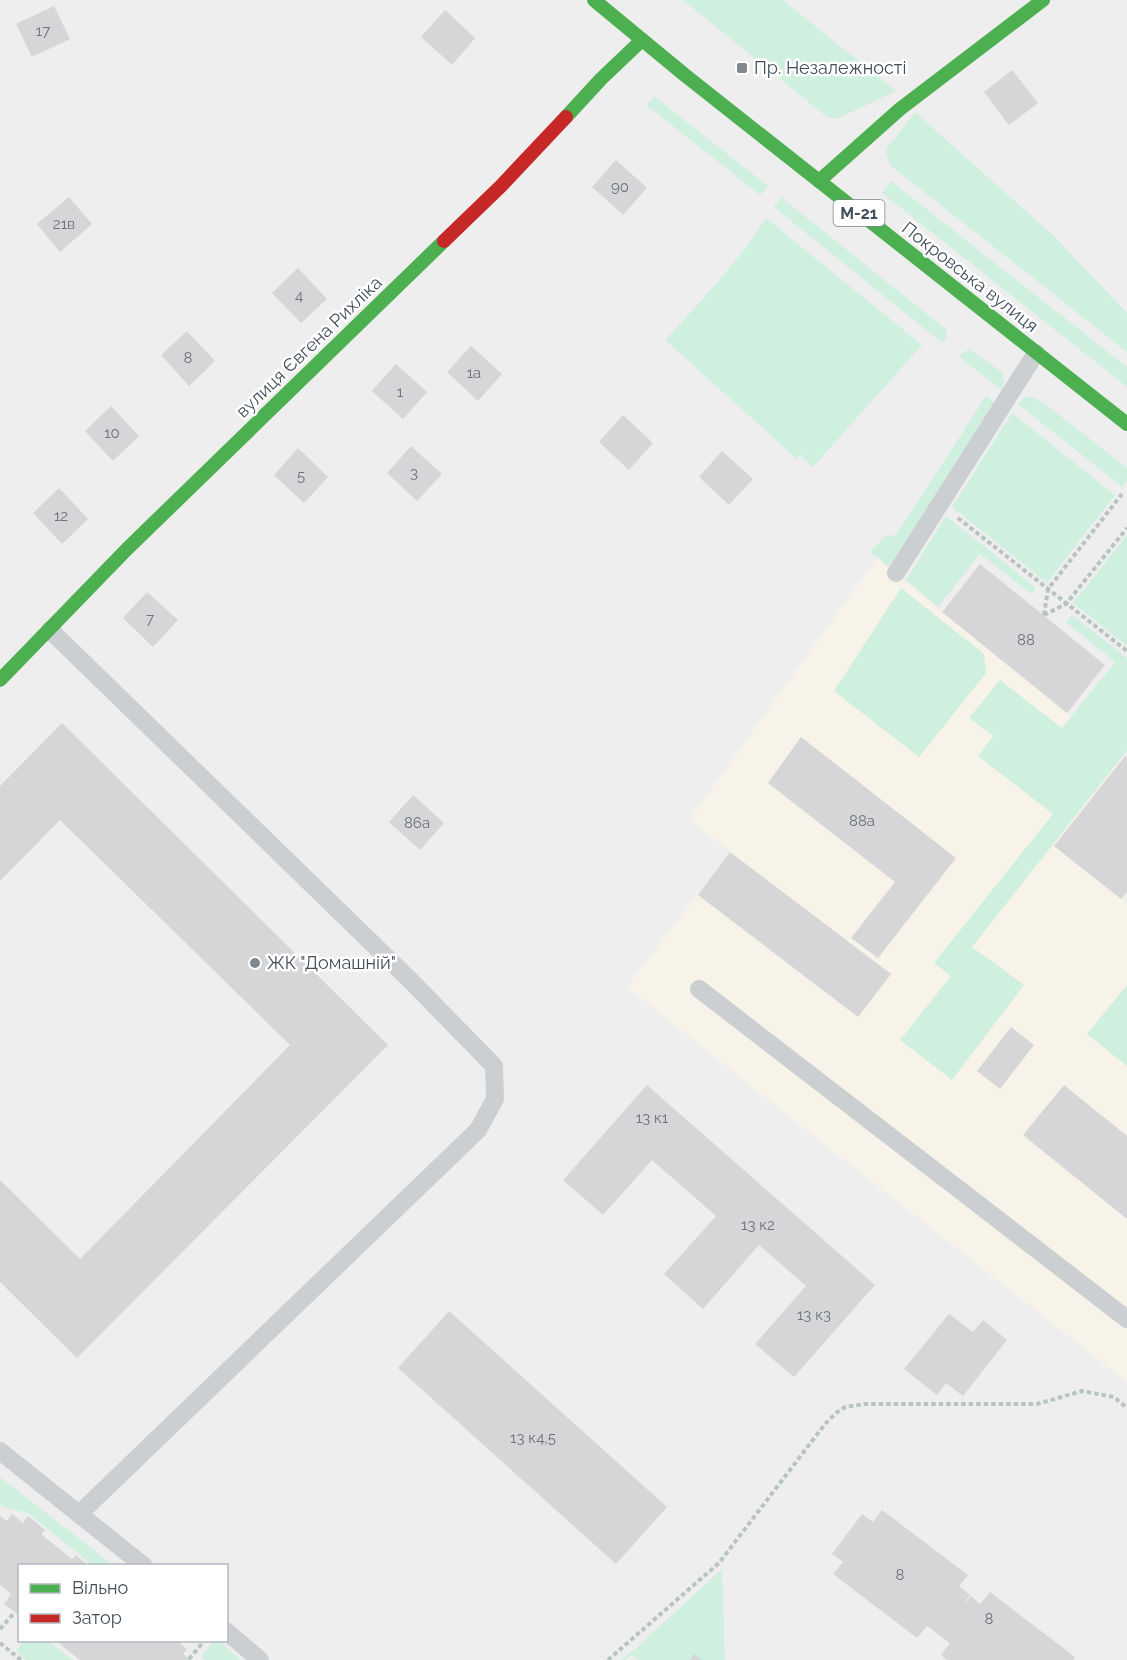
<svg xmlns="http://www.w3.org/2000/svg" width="1127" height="1660" font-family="Raleway,sans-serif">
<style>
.commercial{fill:#f7f3e8}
.green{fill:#d0f0df}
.building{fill:#d6d6d8}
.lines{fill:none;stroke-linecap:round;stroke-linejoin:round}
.path{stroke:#b7c4c2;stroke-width:4;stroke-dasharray:4.5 3;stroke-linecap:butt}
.lane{stroke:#cccfd2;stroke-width:18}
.fast{stroke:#4caf50;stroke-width:14}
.jam{stroke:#c62828;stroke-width:14}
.poi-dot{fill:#80878f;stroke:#fff;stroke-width:2}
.labels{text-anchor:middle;stroke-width:5;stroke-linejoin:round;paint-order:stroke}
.number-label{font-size:15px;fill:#6a727c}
.shield{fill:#fff;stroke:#7c848d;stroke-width:1.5}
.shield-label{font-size:16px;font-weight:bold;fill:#444f5c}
.poi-label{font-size:18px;fill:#444f5c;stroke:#fff;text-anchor:start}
.street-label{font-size:18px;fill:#444f5c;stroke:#fff}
</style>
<rect width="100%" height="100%" fill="#efeeee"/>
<!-- commercial -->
<path class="commercial" d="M877,558L941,611L980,564L1105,665L1067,713L1127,758V892L1122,899L1127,904V1382L801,1126L627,987L730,852L690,819Z"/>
<!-- green -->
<g class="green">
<path d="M683,0H783L896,91L837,119L828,118Z"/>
<path d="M654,96L768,186L760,195L646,105Z"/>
<path d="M915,112L1054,236L1127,313V352L891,166L886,154L887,148Z"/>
<path d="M891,181L1127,367V387L882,193Z"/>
<path d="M781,197L947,330L946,338L942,343L774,207Z"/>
<path d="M766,218L922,345L813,467L800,455L797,459L665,340C701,301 737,263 766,218Z"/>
<path d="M970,350L1002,372L1004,383L1002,390L959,357L965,351Z"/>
<path d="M986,396L994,402L889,567L870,552L885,536L896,535Z"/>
<path d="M1031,396L1044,403L1127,468V480L1122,487L1018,404L1024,398Z"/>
<path d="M1012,413L1115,495L1047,583L952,507Z"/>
<path d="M946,516L1036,588L1031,594L980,554L938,607L906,580Z"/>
<path d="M1127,535V646L1073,603Z"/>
<path d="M901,588L984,654L986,673L919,757L834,691Z"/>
<path d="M1072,615L1127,658V751L972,947L1024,985L952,1080L900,1040L951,976L934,963L1053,814L978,756L993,736L969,718L1000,680L1062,728L1115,662L1066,622Z"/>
<path d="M1127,985V1066L1087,1034Z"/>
<path d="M0,1477L113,1565H92L28,1513L6,1508L0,1504Z"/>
<path d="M722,1569L725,1660H639L632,1655L624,1660H620L636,1648Z"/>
<path d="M215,1640L219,1641L241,1660H205L201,1657Z"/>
<path d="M24,1641H48L73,1660H26L16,1651Z"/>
</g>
<!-- building -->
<g class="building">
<path d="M54,6L70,39L32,57L16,24Z"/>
<path d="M445,10L475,38L452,65L421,37Z"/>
<path d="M1012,70L1038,103L1009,125L984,92Z"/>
<path d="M616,160L647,188L623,215L592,187Z"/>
<path d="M69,197L92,224L60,252L37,224Z"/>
<path d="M298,268L327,299L301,323L272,293Z"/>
<path d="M187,331L215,361L189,386L161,355Z"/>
<path d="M471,346L502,374L478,401L447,372Z"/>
<path d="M396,364L427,392L403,419L372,391Z"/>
<path d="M111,406L139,436L113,461L85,431Z"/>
<path d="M623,415L653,443L629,470L599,442Z"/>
<path d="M411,446L442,474L417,501L387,473Z"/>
<path d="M298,448L328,477L304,503L274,475Z"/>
<path d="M722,451L753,479L729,505L699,477Z"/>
<path d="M59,488L88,519L62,544L33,513Z"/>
<path d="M980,564L1105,665L1067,713L942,612Z"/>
<path d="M147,592L178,620L153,647L123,618Z"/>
<path d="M62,723L388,1045L77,1358L0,1282V1180L80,1259L290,1045L60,820L0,881V786Z"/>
<path d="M801,737L956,858L878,958L851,938L895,882L768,783Z"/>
<path d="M1125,756L1127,758V892L1121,899L1054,846Z"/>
<path d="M413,795L444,823L420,850L389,822Z"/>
<path d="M730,852L891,974L858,1017L698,895Z"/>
<path d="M1011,1027L1034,1045L1000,1089L977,1071Z"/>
<path d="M647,1085L875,1285L794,1377L755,1344L806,1286L759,1245L703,1309L664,1274L716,1216L652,1160L603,1215L563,1180Z"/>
<path d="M1064,1085L1127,1136V1219L1023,1135Z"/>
<path d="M449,1311L667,1507L616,1564L398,1368Z"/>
<path d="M949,1314L973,1332L983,1320L1007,1340L963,1396L946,1383L937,1395L904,1369Z"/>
<path d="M882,1510L968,1575L959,1586L970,1595L963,1606L971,1596L980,1604L990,1592L1075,1657L1073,1660H947L941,1655L950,1643L939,1635L927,1626L917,1638L833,1574L843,1562L832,1554L862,1514L873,1522Z"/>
<path d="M12,1514L23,1523L28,1516L45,1530L41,1534L72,1559L76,1555L89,1566H20V1616L4,1604L11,1594L0,1585V1516L7,1521Z"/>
<path d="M55,1640H176L187,1649L183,1654L190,1660H80Z"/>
<path d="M694,1654L702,1660H689Z"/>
</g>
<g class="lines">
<!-- path -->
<g class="path">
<path d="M958,518L1127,651"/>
<path d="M1044,615L1048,589L1122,494"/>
<path d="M1044,615L1066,604L1127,528"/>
<path d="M0,1629L15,1612"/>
<path d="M0,1643L21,1660"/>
<path d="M189,1659L204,1641"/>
<path d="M608,1660L719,1563L825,1424L836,1413L845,1407L865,1404H1037L1082,1391L1114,1397L1127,1408"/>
</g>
<!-- lane -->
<g class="lane">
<path d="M896,573L1036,353"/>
<path d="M50,630L412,982L494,1066L495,1099L478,1130L79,1514"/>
<path d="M699,989L1127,1319"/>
<path d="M0,1451L144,1566"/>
<path d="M226,1631L260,1660"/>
</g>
<!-- fast -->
<g class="fast">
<path d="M594,0L686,76L1127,424"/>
<path d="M566,117L601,79L642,40"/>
<path d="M819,181L900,109L1043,0"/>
<path d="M0,680L127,549L444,241"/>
</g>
<!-- jam -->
<path class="jam" d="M444,241L501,186L566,117"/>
</g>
<!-- markers -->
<g class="poi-dot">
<rect x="736" y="62" width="12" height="12" rx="3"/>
<circle cx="255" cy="963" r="6"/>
</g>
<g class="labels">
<!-- number labels -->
<g class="number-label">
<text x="43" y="36">17</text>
<text x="620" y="192">90</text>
<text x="64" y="229">21в</text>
<text x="299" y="301">4</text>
<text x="188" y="363">8</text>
<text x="474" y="378">1а</text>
<text x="400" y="397">1</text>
<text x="112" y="438">10</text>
<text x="414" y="478">3</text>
<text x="301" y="481">5</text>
<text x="61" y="521">12</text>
<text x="150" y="624">7</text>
<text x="1026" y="645">88</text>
<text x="862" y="826">88а</text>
<text x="417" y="828">86а</text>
<text x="652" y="1123">13 к1</text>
<text x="758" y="1230">13 к2</text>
<text x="814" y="1320">13 к3</text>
<text x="533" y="1443">13 к4,5</text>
<text x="900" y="1580">8</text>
<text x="989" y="1624">8</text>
</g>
<!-- shield labels -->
<rect class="shield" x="833.5" y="200" width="51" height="26" rx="4.5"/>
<g class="shield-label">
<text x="859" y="219">М-21</text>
</g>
<!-- poi labels -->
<g class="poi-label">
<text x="754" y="74">Пр. Незалежності</text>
<text x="267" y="969">ЖК "Домашній"</text>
</g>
<!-- street labels -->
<g class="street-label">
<text transform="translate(970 277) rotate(38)" y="6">Покровська вулиця</text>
<text transform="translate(309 347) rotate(-44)" y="6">вулиця Євгена Рихліка</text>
</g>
</g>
<!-- legend -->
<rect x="18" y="1564" width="210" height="78" fill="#ffffff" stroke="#b4b9be" stroke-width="1.5"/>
<rect x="30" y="1584" width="30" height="9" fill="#4caf50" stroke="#b4b9be" stroke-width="1.5"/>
<text x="72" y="1594" font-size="18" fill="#444f5c">Вільно</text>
<rect x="30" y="1614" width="30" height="9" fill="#c62828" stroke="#b4b9be" stroke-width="1.5"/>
<text x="72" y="1624" font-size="18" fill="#444f5c">Затор</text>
</svg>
